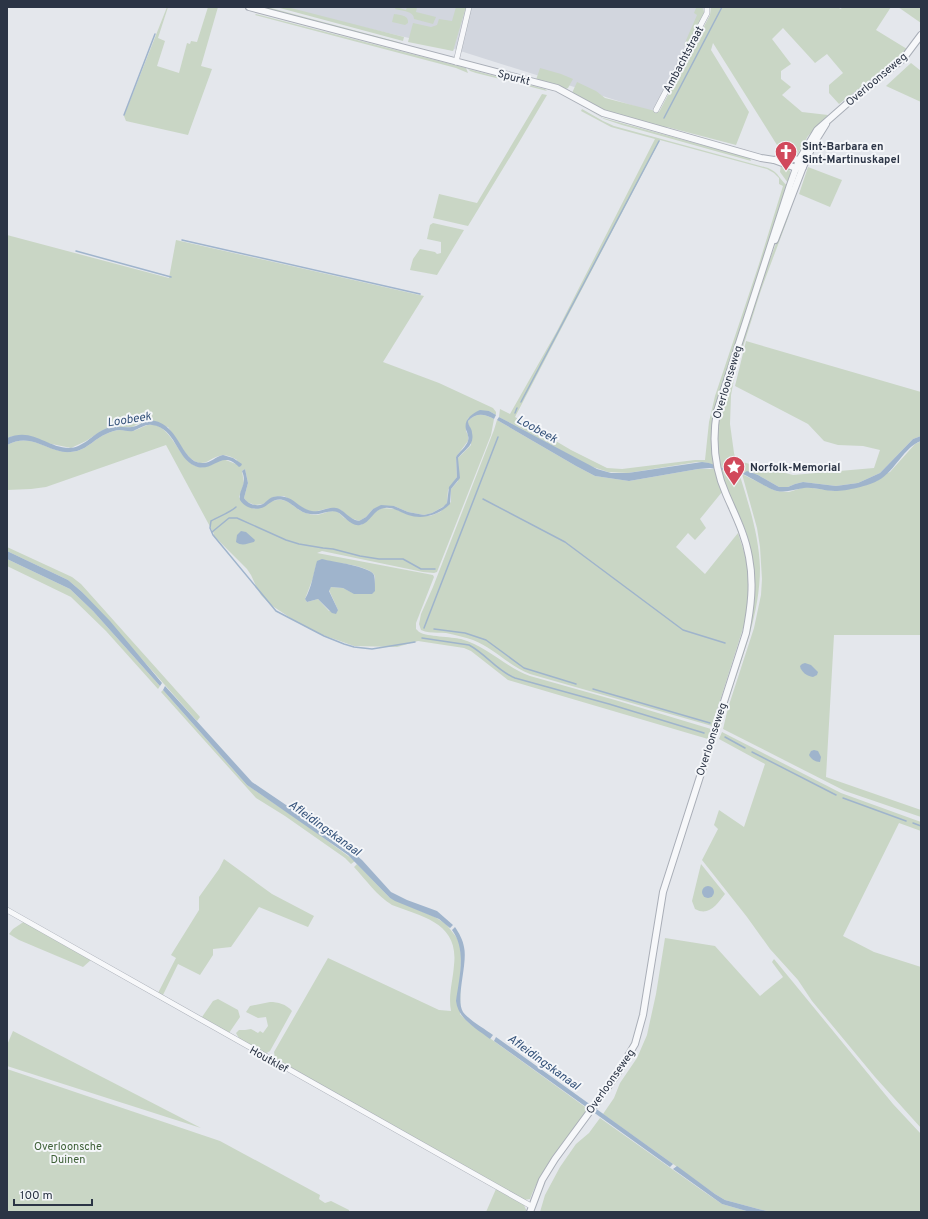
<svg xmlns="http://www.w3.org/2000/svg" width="928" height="1219" font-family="Overpass,sans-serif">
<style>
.built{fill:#d2d6de}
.green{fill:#c9d6c5;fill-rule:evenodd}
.water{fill:#9fb4cc}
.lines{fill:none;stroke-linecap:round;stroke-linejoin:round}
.stream{stroke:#9fb4cc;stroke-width:1.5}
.minor-casing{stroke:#a9aeb7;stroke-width:6}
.tertiary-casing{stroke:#a9aeb7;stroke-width:8}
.minor{stroke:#f7f8fa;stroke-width:5}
.tertiary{stroke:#f7f8fa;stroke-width:6}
.labels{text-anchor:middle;stroke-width:4;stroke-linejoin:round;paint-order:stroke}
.street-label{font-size:11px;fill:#2b3445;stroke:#f4f6f9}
.poi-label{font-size:11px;font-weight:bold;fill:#2b3445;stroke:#f4f6f9;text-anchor:start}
.park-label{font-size:11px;fill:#3f6138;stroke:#f4f6f9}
.water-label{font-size:12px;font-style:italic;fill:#34527a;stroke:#f4f6f9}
</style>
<rect width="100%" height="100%" fill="#e4e7ec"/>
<!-- built -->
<path class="built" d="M278,7H705L653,112L454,49L453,51L409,38Z"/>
<!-- green -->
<g class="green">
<path d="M167,7H168L158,38L165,41L157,66L179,73L187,43L190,44L191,41L197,42L208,7H218L201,66L212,69L188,135L126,121L124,116Z"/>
<path d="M257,7H267L402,43L401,45Z"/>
<path d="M276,7H287L404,37L403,41Z"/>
<path d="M396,7L406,10L407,7H417L416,12L436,17L433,24L414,19C414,11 402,11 395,9Z"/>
<path d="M456,7H466L453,51L408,42L413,23L431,27L437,25L439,19L452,21Z"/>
<path d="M695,7H702L705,13L688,45L685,46L684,45L697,15L694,13L696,8Z"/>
<path d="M711,7H837L841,9L842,7H891L876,30L907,49L887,67L839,104L829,93V85L843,73L827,54L815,63L783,28L772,39L791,64L781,71V79L791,87L782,95L802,112L828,115L808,136L797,155L791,157L782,153L713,43L711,50L749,112L736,145L667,127L665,129L600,109L572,93L577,82L596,91L605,98L659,112L710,15Z"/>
<path d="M898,7H921V23Z"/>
<path d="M256,14L466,68L468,73L456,68L255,15Z"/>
<path d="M394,14C400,15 409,15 408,23L405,25L392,22Z"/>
<path d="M911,63L921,71V102L886,86Z"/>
<path d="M540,68L561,74L573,79L568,88L566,89L536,80Z"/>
<path d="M468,69L545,89L547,91L476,73L470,71Z"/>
<path d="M542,94L547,95L518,144L468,226L433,218L439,194L477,203Z"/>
<path d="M584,107L603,118L750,158L751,161L622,125L604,119Z"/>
<path d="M582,109L603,121L614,126L768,168C780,173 779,180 788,186L717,399C713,422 710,443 714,466L709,463L697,462L628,473L608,472L590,466L499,417L500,409L510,414L557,331L655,139L611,127L581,111ZM660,140L767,169L774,173L779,178V184L783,186L759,264L715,396L709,422L705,460H695L622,469L607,468L571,450L515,417Z"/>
<path d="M781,164L789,169L791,174L788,183L780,172Z"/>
<path d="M808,167L842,180L830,207L799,194Z"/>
<path d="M797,189L788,218L761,290L736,369L731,395L730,424L734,453L739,472L725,467L723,468L720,467L717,446V425L724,396L760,285Z"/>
<path d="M433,223L464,230L437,275L410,270L413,259L420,249L435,252L437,254L441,253V242L427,239L430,225Z"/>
<path d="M7,235L169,278L176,240L424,296L383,362L439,383L493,408L496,412V415L489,411L468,418L466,431L468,435V441L456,457L457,477L448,490L447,503L446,505L432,513L424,515L408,512L394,506L373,509L366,517L359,521L348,517L341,510L329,508L314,512L306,510L284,496L273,497L263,504L255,505L247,502L244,498L248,483L245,469L242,471L244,483L239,497C259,523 264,497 282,500C291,501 297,511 306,513C320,518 324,511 334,511C339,511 342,517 346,519C351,522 356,523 361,525L376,511L382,508L395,509L409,515L430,516L440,512L451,502V489L458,481V458L471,445V430L468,424V421C476,412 485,414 494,419L491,435L437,572L434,573L423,572L322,551L317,553L433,575L434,577L416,623V629C418,631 419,632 421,633C426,636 452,637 461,639C487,646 505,667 530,676L615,700L711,729L708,739L508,680L471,651L464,648L418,641L397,647L354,646L320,634L295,621L271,605L261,595L256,586L251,575L247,569L213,535L214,534L166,445L46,487L31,489L7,490V445C35,430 51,458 77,451C88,448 96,438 106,434C110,432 116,430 121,430C126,430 131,432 136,430C144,427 149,422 158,426C176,434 183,470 204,467C211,466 216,461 223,459L236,464L237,460C232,457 226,454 219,456C210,458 204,468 193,460C185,455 174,436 168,427L142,422L132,427H113L103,430L86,441L71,448L13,436L7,438ZM340,563C348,564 374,568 375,577C375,582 373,589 372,594H355L343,588L331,587L329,590L338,610L329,611L318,599L307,602L305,599L313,578L316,565Z"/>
<path d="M746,341L921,392V436L913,439L880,473L858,483L836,486L803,482L795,484L788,487H779L758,475L747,472L746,473L741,472L738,461L793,475L874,468L880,450L863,446L838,445L824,441L808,424L735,386Z"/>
<path d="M497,420L576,466L595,476L629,481L698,469H715L722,492L700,519L706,528L695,540L688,533L676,547L705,574L738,533L745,555L748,569L749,591L745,622L712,726L530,674C509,666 494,648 473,640C465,637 455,635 446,633C437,632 429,634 421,630L419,624L421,614L433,587L494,430Z"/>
<path d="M921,441V635H834L826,777L921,810V817L845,791L723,729L728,708L754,628L761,595L762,579L760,547L757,528L742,474L776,491L789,492L805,487L835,491L890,472L915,444Z"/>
<path d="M720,470H723C725,473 731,475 734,473L740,476C749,505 759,536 760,568C760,613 743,655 729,698C726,707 724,717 721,727L718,724C730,687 746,648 753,610C757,586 754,561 748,538C743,521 734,506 727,490C724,483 722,476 720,470Z"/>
<path d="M7,547L72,577L81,584L200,717L197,721L82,592L68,580L7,551Z"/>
<path d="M7,559L70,589L93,611L160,686L158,689L106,631L71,597L7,566Z"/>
<path d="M163,690L247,785L306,825L355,861L351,864L345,858L285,816L256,798L161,692Z"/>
<path d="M722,732L841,793L921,822V831L899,823L843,936L874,952L921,967V1128L875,1077L812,1001L798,980L770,949L747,917L702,860L718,829L714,825L719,810L744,827L765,764L719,739Z"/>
<path d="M224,859L272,894L314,916L308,927L259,907L231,947L213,949V955L200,975L178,964L163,995L158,993L176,958L171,955L199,910V897L219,869Z"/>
<path d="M357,864L390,898L435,917L446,924L457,938L460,945L461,954L460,1014L469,1023L588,1109C567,1138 543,1165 530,1199L524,1200L414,1139L275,1058L274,1052L328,958L439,1010L451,1011C448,995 453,981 454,965C459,923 423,917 392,905C377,896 366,880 354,867Z"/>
<path d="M701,864L725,894C717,904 709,917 695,909L692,901Z"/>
<path d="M25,921L92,959L83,967L19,940L9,934L13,929Z"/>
<path d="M665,938L715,946L760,996L783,977L772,962L774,959L893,1104L921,1134V1212H770L725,1200L715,1194L603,1114L614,1098L620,1083L637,1058L647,1035L656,994Z"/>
<path d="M218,999L238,1010L240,1017L229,1033L202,1017L213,1001Z"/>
<path d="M270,1002C278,1002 286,1004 292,1011L270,1051L265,1054C256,1048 240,1043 236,1033L239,1030H245L251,1029L258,1033L260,1031L263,1033L268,1026L266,1017L258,1018L246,1012L250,1006Z"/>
<path d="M13,1031L201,1128L7,1066V1045Z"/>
<path d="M7,1069L220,1141L320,1195L319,1199L325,1203L331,1201L349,1210V1212H7Z"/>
<path d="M600,1118L703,1191L722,1204L750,1212H540L545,1195L560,1167L576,1144L589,1133Z"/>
<path d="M496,1189L524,1205L527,1212H486Z"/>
</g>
<!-- water -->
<g class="water">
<path d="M480,410L489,411L496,415L494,419C485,414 476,412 468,421C468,426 472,428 472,433C475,445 464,450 458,458L460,478L451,489L450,504C439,515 423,520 408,515C400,512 393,507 385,508C373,509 371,523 360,525C351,527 344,515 337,512C330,509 319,516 310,514C299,513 293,503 283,500C274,498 271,503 264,507C256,511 245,508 240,500C238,489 248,485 242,471L245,469L248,483L244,498C248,504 256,507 263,504C266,502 269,498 273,497C276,496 282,496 285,497C295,499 300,509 312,511C320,513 328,506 336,508C344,509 348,519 359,521L366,517L373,509L381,505L394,506L408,512L424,515L432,513L443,507L447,503L449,487L457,477L456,457C459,452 466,447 468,441C469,437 468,436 467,432C462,421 471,414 480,410Z"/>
<path d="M499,417L597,469L611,473H628L702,462L709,463L723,468L725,467L744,473L747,471L758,475L779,487H788L795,484L803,482L836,486L858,483L880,473L913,439L921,436V441C904,447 895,471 879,480C869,486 846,491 835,491C824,491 815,487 804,488C795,489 787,493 777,491C771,490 751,478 745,475C738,471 729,477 723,470L710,468L698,469L629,481L595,476L576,466L497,420Z"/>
<path d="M146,420C181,419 179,464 203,463C211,463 216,456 223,455L233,458L242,464L241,466L239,467C221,448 213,474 195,466C176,458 176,428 152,425C145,424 141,428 135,430C131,433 125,430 120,430C116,430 110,432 106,434C96,438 88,448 77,451C50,458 35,430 7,445V438C33,427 45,447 69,448C83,448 93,434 105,429C114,425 123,428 132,427C138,426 142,423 146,420Z"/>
<path d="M241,531L246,532L255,540L254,542C247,543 243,547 236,542L237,535Z"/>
<path d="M7,551L68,580L82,592L110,621L162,683L160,686L93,611L70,589L7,559Z"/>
<path d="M322,559C332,562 370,566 374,575C375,578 375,588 375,591L372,594H354L343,588L331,587L329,591L338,610L336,614L332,613L318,599L307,602L305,599C312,587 313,574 317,561Z"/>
<path d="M805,663L811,665L818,672L817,675L813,677C807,676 801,672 800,666L802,664Z"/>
<path d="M165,686L252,782L342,843L362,860L391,892L407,900L437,911L453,925L450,928L439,919L395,901L390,898L348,855L247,785L163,690Z"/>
<path d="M814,750L818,751L821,757L820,762C815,762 811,759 809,755L811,751Z"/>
<circle cx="708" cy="892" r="6"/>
<path d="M455,927C459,933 463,940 464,947C468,964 455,999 463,1012C469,1020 485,1029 493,1035L490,1039C477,1029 458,1019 456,1001C459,978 467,950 452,930Z"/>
<path d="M496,1037L673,1164L670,1167L494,1041Z"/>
<path d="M677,1166L715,1194L725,1200L770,1212H750L722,1204L673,1169Z"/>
</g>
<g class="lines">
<!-- stream -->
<g class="stream">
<path d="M124,115L155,34"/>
<path d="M664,118L722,7"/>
<path d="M182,240L420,294"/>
<path d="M76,251L171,277"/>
<path d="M521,402L659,141"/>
<path d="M515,413L517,408"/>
<path d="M483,499L565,542L683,630L725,643"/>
<path d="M236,507C228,514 219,516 211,521L210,528L213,535L276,611L324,636L344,644L354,647L372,649L415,642"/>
<path d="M212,532L229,518H237L286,540L299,544L323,548L333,549L360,556L379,559H403L421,569H435"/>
<path d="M424,628L498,437"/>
<path d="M434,629L465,633L486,640L524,668L576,684"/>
<path d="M422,638L469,645C486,654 497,671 515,678L609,704L704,733"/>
<path d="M593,689L710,723"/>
<path d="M725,737L745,748"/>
<path d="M752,752L836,795"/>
<path d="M843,798L906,821"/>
<path d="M913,823L921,826"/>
</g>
<!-- minor casing -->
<g class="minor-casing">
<g id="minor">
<path d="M456,62L469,7"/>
<path d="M656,110L707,13V7"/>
<path d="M7,910L531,1206"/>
</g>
</g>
<!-- tertiary casing -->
<g class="tertiary-casing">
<g id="tertiary">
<path d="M249,7L557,88L603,113L761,158L774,160L796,168L803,167"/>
<path d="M774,160C783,157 790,158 799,160L800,163"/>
<path d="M775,240L803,167L813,145L826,124"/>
<path d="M530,1212L542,1180L555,1159L616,1076L635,1044L643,1015L663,892L746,633C751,607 754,583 749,557C745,534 735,515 726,494C714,467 712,440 717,411L790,185L799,160L817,130L850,101L903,59L921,35"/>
</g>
</g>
<!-- minor -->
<use href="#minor" class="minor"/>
<!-- tertiary -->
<use href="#tertiary" class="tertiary"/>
</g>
<!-- icons -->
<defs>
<g id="church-pin" transform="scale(1.15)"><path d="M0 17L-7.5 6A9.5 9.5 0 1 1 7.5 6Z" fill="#d1495b" stroke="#f4f6f9"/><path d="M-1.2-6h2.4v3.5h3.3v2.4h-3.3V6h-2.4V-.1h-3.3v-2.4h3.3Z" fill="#fff"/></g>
<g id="sight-pin" transform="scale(1.15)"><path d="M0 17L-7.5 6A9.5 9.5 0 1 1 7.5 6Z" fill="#d1495b" stroke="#f4f6f9"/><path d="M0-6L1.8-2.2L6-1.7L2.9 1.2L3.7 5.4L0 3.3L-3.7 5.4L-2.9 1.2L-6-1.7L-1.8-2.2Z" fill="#fff"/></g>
</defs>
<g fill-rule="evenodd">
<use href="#church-pin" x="786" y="152"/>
<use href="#sight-pin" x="734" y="467"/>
</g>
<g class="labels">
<!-- street labels -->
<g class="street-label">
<text transform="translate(683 59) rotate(-62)" y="4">Ambachtstraat</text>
<text transform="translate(514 77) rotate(15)" y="4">Spurkt</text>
<text transform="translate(876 79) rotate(-40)" y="4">Overloonseweg</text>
<text transform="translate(727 382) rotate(-73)" y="4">Overloonseweg</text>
<text transform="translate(711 739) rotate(-72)" y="4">Overloonseweg</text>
<text transform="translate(269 1059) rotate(29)" y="4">Houtklef</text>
<text transform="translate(610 1081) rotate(-55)" y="4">Overloonseweg</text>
</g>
<!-- poi labels -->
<g class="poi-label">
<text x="802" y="150">Sint-Barbara en<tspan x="802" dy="13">Sint-Martinuskapel</tspan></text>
<text x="750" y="471">Norfolk-Memorial</text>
</g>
<!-- park labels -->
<g class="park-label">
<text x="68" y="1150">Overloonsche<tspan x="68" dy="13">Duinen</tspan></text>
</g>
<!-- water labels -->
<g class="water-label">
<text transform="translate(129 419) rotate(-9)" y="4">Loobeek</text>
<text transform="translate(537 429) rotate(29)" y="4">Loobeek</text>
<text transform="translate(325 828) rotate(36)" y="4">Afleidingskanaal</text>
<text transform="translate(544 1062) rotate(36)" y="4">Afleidingskanaal</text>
</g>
</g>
<!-- border -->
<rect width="928" height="1219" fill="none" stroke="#2b3445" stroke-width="16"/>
<!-- scale -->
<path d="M14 1199v6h78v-6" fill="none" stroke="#2b3445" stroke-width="2"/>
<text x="20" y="1199" font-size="12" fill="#2b3445" stroke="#f4f6f9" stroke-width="3" paint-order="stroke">100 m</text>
</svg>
